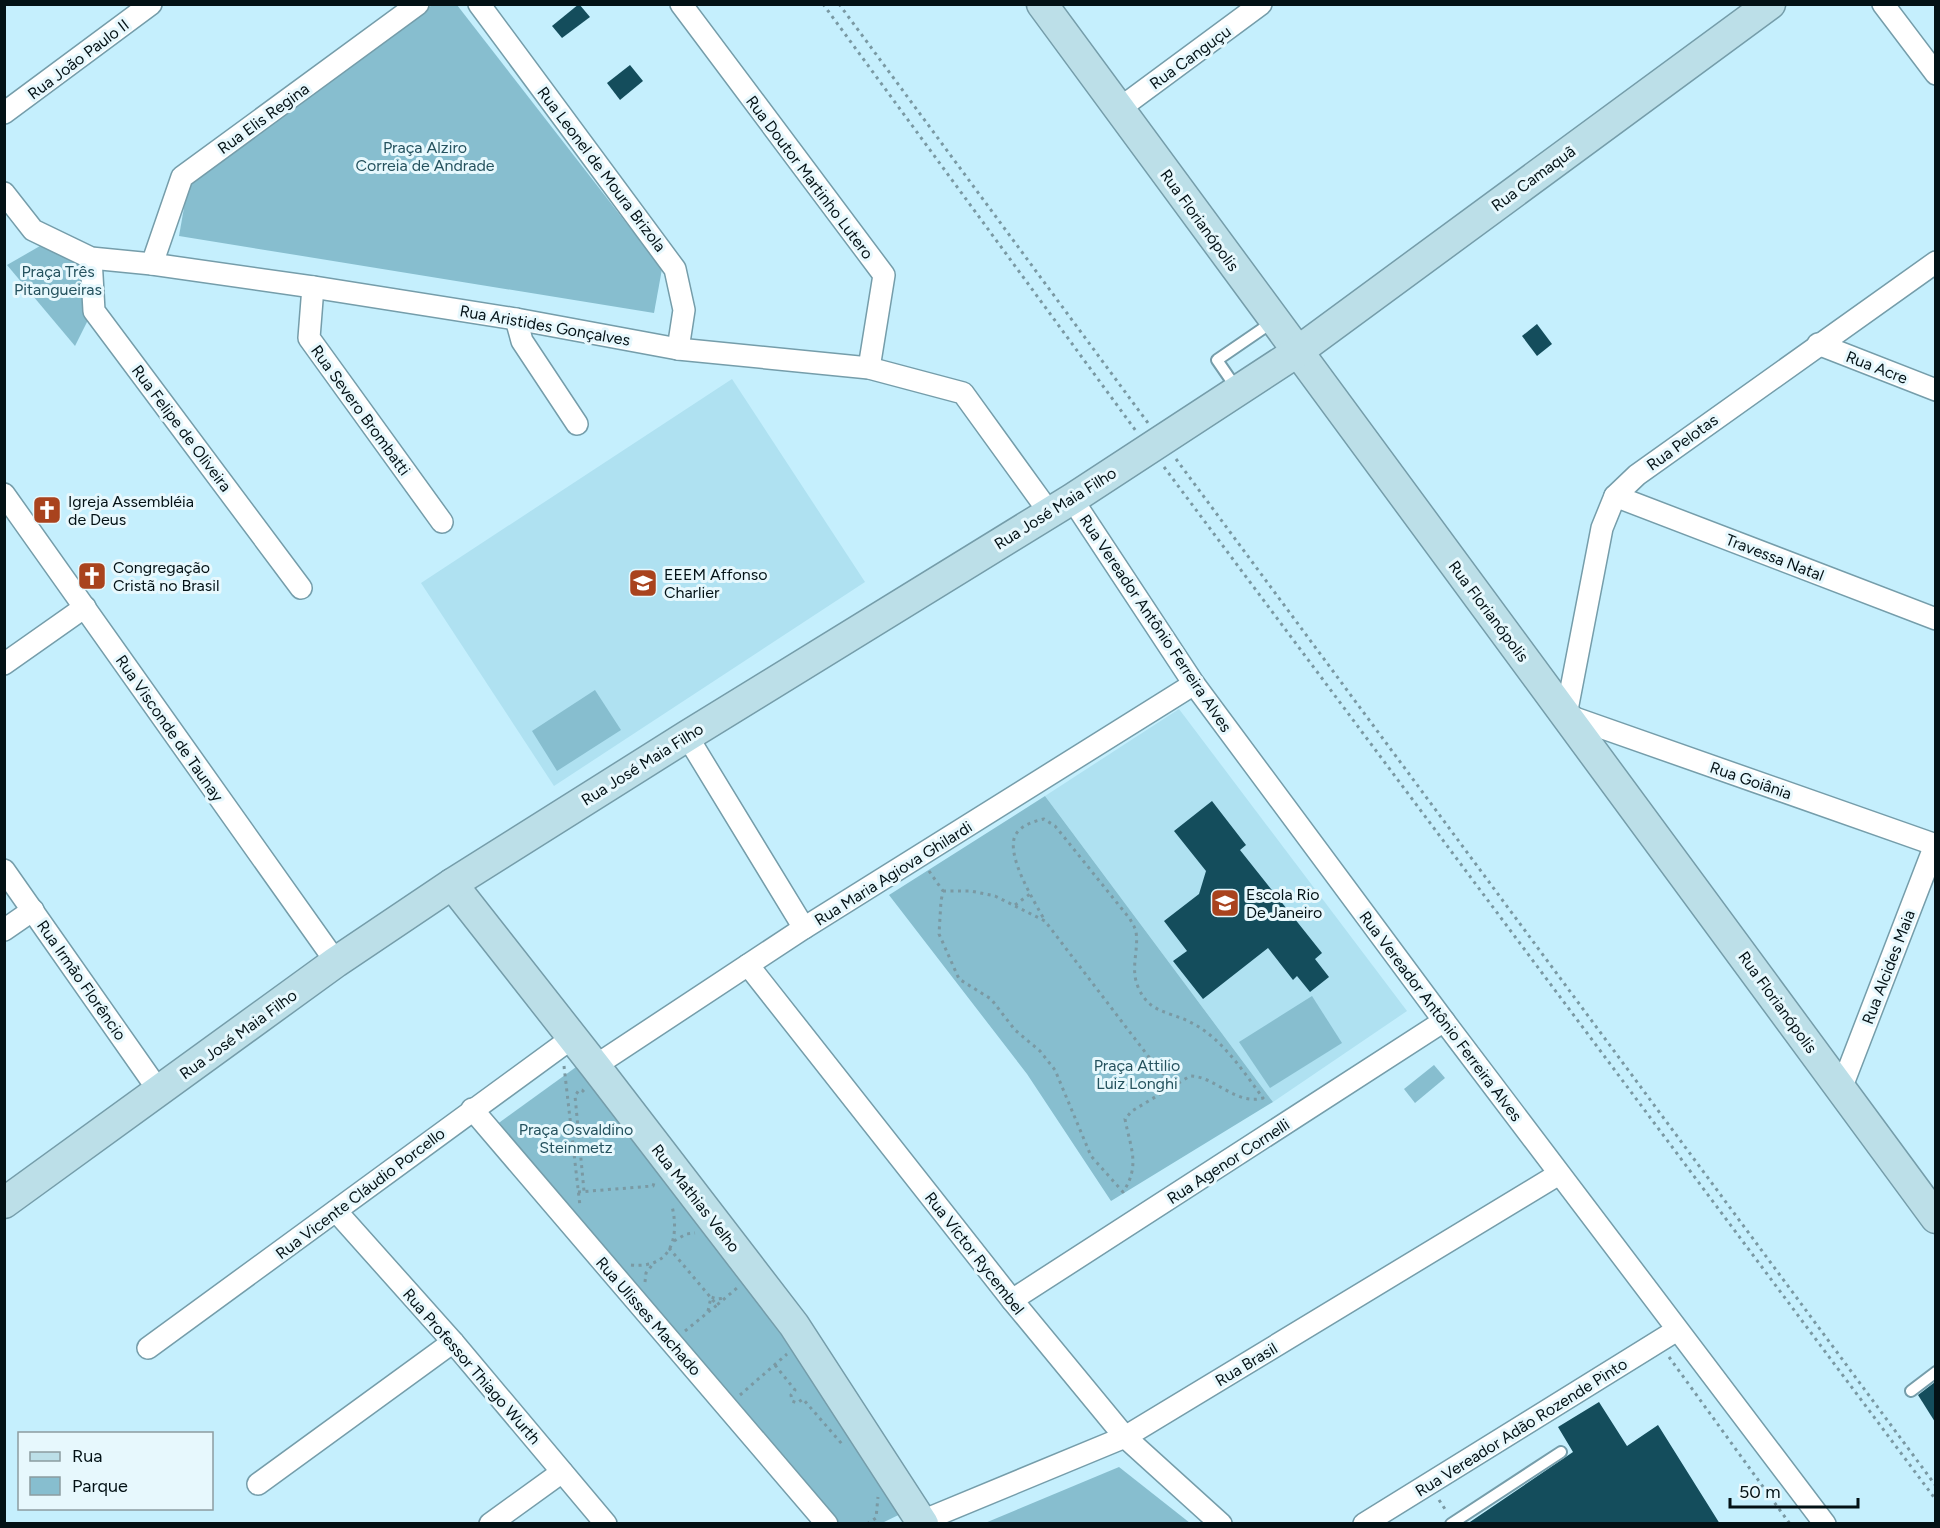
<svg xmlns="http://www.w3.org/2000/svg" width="1940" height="1528" font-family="Figtree,sans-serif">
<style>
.built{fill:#afe1f1}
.green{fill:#87becf}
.building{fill:#144d5c}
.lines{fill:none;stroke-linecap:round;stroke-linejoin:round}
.lane-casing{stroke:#759daa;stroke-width:14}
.street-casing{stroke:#759daa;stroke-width:24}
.secondary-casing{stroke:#759daa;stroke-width:33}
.path{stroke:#7a99a3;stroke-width:3;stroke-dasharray:3 4.5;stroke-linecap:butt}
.lane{stroke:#fff;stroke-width:10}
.street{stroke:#fff;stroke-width:21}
.secondary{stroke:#bcdfe8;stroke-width:30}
.labels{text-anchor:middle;stroke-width:6;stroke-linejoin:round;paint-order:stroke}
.street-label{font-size:16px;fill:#031115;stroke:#e7f8fd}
.park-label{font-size:16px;fill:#25525e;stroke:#e7f8fd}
.poi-label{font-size:16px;fill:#031115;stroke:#e7f8fd;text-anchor:start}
</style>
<rect width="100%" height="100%" fill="#c5effd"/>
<!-- built -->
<g class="built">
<path d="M732,379L865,582L554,786L421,583Z"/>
<path d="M1179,709L1407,1011L1273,1102L1045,796Z"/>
</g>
<!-- green -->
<g class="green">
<path d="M432,5H457L662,269L654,313L179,236L188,185Z"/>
<path d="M40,246L84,257L91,314L75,346L7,265Z"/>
<path d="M595,690L621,730L557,771L532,731Z"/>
<path d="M1045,796L1273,1102L1111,1201L1027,1074L889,895Z"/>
<path d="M1312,996L1342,1043L1270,1088L1239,1042Z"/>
<path d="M583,1062L913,1508L882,1523H834L496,1125Z"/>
<path d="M1434,1065L1445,1078L1415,1103L1404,1089Z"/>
<path d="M1119,1467L1190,1523H985Z"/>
</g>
<!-- building -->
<g class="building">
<path d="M579,4L590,17L562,38L552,26Z"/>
<path d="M630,65L643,81L620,100L607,83Z"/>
<path d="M1537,324L1552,344L1537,356L1522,336Z"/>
<path d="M1212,801L1246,845L1240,850L1322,953L1315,959L1329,977L1310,992L1297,976L1293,980L1268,948L1203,999L1173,961L1187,951L1164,921L1199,894L1206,871L1174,831Z"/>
<path d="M1935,1382V1422L1918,1395Z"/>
<path d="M1599,1402L1627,1446L1658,1425L1720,1524H1467L1573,1452L1558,1427Z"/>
</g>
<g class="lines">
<!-- lane casing -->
<g class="lane-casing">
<g id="lane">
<path d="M1237,389L1217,360L1274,321"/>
<path d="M1911,1391L1936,1372"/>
<path d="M1451,1524L1561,1452"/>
</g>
</g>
<!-- street casing -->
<g class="street-casing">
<g id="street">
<path d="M479,4L675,269L684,310L678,349"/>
<path d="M681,4L884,275L869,368"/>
<path d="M1883,4L1936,74"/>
<path d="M1119,109L1261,4"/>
<path d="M4,113L151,4"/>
<path d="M4,193L33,230L91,258L152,264L313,287L516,319L678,349L869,368L963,393L1049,512"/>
<path d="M91,258L94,311L301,588"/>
<path d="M1936,262L1637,475L1615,496L1602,528L1566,715L1936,845"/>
<path d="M152,264L182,177L418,4"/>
<path d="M313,287L309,338L442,522"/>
<path d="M516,319L522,341L577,424"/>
<path d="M1818,344L1936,390"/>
<path d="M4,494L336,962"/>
<path d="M1615,496L1936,619"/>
<path d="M1072,499L1194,684L1444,1021L1825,1524"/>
<path d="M4,664L85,607"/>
<path d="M687,736L804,928"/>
<path d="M4,870L159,1091"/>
<path d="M4,930L33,910"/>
<path d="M748,965L1012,1300L1125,1437L1221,1524"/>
<path d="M595,1066L804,928L1194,684"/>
<path d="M1841,1089L1935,845"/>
<path d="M472,1109L827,1524"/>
<path d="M336,1211L453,1342L606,1524"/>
<path d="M1012,1300L1444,1021"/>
<path d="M148,1348L572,1038"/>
<path d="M258,1484L453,1342"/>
<path d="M922,1521L1125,1437L1559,1174"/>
<path d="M490,1524L562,1472"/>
<path d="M1364,1524L1677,1330"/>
</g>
</g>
<!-- secondary casing -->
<g class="secondary-casing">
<g id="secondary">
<path d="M1042,4L1936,1218"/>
<path d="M452,884L595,1066L794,1325L923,1524"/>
<path d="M4,1203L336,962L452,884L687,736L1072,499L1297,352L1770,4"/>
</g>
</g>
<!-- path -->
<g class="path">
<path d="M823,4L1136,431"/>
<path d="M839,4L1148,423"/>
<path d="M1176,459L1936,1486"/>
<path d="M1164,467L1936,1500"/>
<path d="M929,871L943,891L941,901L939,934L959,979L991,999L1015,1030L1040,1051L1055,1070L1091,1156L1123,1192C1141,1165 1130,1147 1125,1119L1132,1111L1190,1076C1215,1076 1236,1106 1263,1098C1243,1071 1221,1037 1190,1022C1168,1011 1149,1013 1138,987C1130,968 1139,950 1136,932C1135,927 1132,923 1130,919L1064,837L1055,826L1044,819C1034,821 1022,825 1016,834C1004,854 1035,902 1045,921"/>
<path d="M943,891H971L995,896L1045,921L1158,1069L1169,1079L1178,1082"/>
<path d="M1015,905L1030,894"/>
<path d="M564,1066L580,1206"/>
<path d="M1158,1071L1161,1079V1092"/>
<path d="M584,1092L582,1090H579L575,1096L584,1191"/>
<path d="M578,1192L653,1186L654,1183"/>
<path d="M674,1241L686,1234L695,1233"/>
<path d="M669,1248L717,1305L737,1288"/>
<path d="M631,1265C670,1269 680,1239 672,1206"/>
<path d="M645,1282L646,1273L653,1264"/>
<path d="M708,1311L711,1297L717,1299L725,1298"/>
<path d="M685,1331L717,1305"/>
<path d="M1669,1357L1790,1524"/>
<path d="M775,1365L795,1390L791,1395L792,1401L797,1403L803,1399L842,1444"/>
<path d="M740,1395L787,1354"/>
<path d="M1439,1500L1447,1512"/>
<path d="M867,1524L876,1518L878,1497"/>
</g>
<!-- lane -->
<use href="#lane" class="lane"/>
<!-- street -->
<use href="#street" class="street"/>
<!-- secondary -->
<use href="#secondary" class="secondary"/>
</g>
<!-- icons -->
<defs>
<g id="church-square" transform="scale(1.5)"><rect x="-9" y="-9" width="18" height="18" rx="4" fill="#a9431e" stroke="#e7f8fd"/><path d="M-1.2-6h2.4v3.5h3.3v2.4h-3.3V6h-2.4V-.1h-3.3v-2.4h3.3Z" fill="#fff"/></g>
<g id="school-square" transform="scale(1.5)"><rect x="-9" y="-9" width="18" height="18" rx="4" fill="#a9431e" stroke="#e7f8fd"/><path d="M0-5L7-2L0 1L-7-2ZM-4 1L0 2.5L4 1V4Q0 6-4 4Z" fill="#fff"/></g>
</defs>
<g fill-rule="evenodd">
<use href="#church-square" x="47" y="510"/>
<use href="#church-square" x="92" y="576"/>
<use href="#school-square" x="643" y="583"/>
<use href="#school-square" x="1225" y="903"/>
</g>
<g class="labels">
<!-- street labels -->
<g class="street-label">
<text transform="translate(1190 57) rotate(-36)" y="6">Rua Canguçu</text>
<text transform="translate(78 59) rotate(-37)" y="6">Rua João Paulo II</text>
<text transform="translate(263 118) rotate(-36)" y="6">Rua Elis Regina</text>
<text transform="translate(602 169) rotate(53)" y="6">Rua Leonel de Moura Brizola</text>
<text transform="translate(810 177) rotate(53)" y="6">Rua Doutor Martinho Lutero</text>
<text transform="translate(1533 178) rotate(-36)" y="6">Rua Camaquã</text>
<text transform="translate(1200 220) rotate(54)" y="6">Rua Florianópolis</text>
<text transform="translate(545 325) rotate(10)" y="6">Rua Aristides Gonçalves</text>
<text transform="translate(1877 367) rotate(21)" y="6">Rua Acre</text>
<text transform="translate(361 410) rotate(54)" y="6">Rua Severo Brombatti</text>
<text transform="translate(182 428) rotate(53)" y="6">Rua Felipe de Oliveira</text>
<text transform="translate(1682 442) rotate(-36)" y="6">Rua Pelotas</text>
<text transform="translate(1055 508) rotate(-32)" y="6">Rua José Maia Filho</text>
<text transform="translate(1775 557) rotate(21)" y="6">Travessa Natal</text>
<text transform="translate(1489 611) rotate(53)" y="6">Rua Florianópolis</text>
<text transform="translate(1156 623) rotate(56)" y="6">Rua Vereador Antônio Ferreira Alves</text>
<text transform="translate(170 728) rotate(55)" y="6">Rua Visconde de Taunay</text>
<text transform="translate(642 764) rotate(-32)" y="6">Rua José Maia Filho</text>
<text transform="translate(1751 780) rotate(19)" y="6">Rua Goiânia</text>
<text transform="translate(893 873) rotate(-32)" y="6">Rua Maria Agiova Ghilardi</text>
<text transform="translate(1888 967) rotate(-69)" y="6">Rua Alcides Maia</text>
<text transform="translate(82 980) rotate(55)" y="6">Rua Irmão Florêncio</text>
<text transform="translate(1778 1002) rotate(54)" y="6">Rua Florianópolis</text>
<text transform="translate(1441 1016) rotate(53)" y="6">Rua Vereador Antônio Ferreira Alves</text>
<text transform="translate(238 1034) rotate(-36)" y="6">Rua José Maia Filho</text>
<text transform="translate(1228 1161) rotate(-33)" y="6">Rua Agenor Cornelli</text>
<text transform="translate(360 1193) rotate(-37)" y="6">Rua Vicente Cláudio Porcello</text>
<text transform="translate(696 1198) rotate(52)" y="6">Rua Mathias Velho</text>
<text transform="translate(975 1253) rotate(52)" y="6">Rua Víctor Rycembel</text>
<text transform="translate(649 1316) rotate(49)" y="6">Rua Ulisses Machado</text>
<text transform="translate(1246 1364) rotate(-31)" y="6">Rua Brasil</text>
<text transform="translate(472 1366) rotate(49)" y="6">Rua Professor Thiago Wurth</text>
<text transform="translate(1521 1427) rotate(-32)" y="6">Rua Vereador Adão Rozende Pinto</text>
</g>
<!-- park labels -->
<g class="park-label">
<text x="425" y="153">Praça Alziro<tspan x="425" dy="18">Correia de Andrade</tspan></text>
<text x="58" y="277">Praça Três<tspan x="58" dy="18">Pitangueiras</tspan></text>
<text x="1137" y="1071">Praça Attilio<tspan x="1137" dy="18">Luiz Longhi</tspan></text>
<text x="576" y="1135">Praça Osvaldino<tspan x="576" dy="18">Steinmetz</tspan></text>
</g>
<!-- poi labels -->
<g class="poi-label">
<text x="68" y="507">Igreja Assembléia<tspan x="68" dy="18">de Deus</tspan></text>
<text x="113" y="573">Congregação<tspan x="113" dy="18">Cristã no Brasil</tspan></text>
<text x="664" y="580">EEEM Affonso<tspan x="664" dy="18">Charlier</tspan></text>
<text x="1246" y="900">Escola Rio<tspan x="1246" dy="18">De Janeiro</tspan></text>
</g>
</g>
<!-- border -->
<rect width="1940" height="1528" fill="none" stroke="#031115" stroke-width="12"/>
<!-- legend -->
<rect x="18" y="1432" width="195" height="78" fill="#e7f8fd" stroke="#8c9ca0" stroke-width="1.5"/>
<rect x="30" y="1452" width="30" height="9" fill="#bcdfe8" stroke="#8c9ca0" stroke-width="1.5"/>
<text x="72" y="1462" font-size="18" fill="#031115">Rua</text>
<rect x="30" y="1477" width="30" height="18" fill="#87becf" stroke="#8c9ca0" stroke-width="1.5"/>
<text x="72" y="1492" font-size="18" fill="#031115">Parque</text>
<!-- scale -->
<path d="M1730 1498v9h128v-9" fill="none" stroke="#031115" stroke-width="3"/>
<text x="1739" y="1498" font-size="18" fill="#031115" stroke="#e7f8fd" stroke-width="4.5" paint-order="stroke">50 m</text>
</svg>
